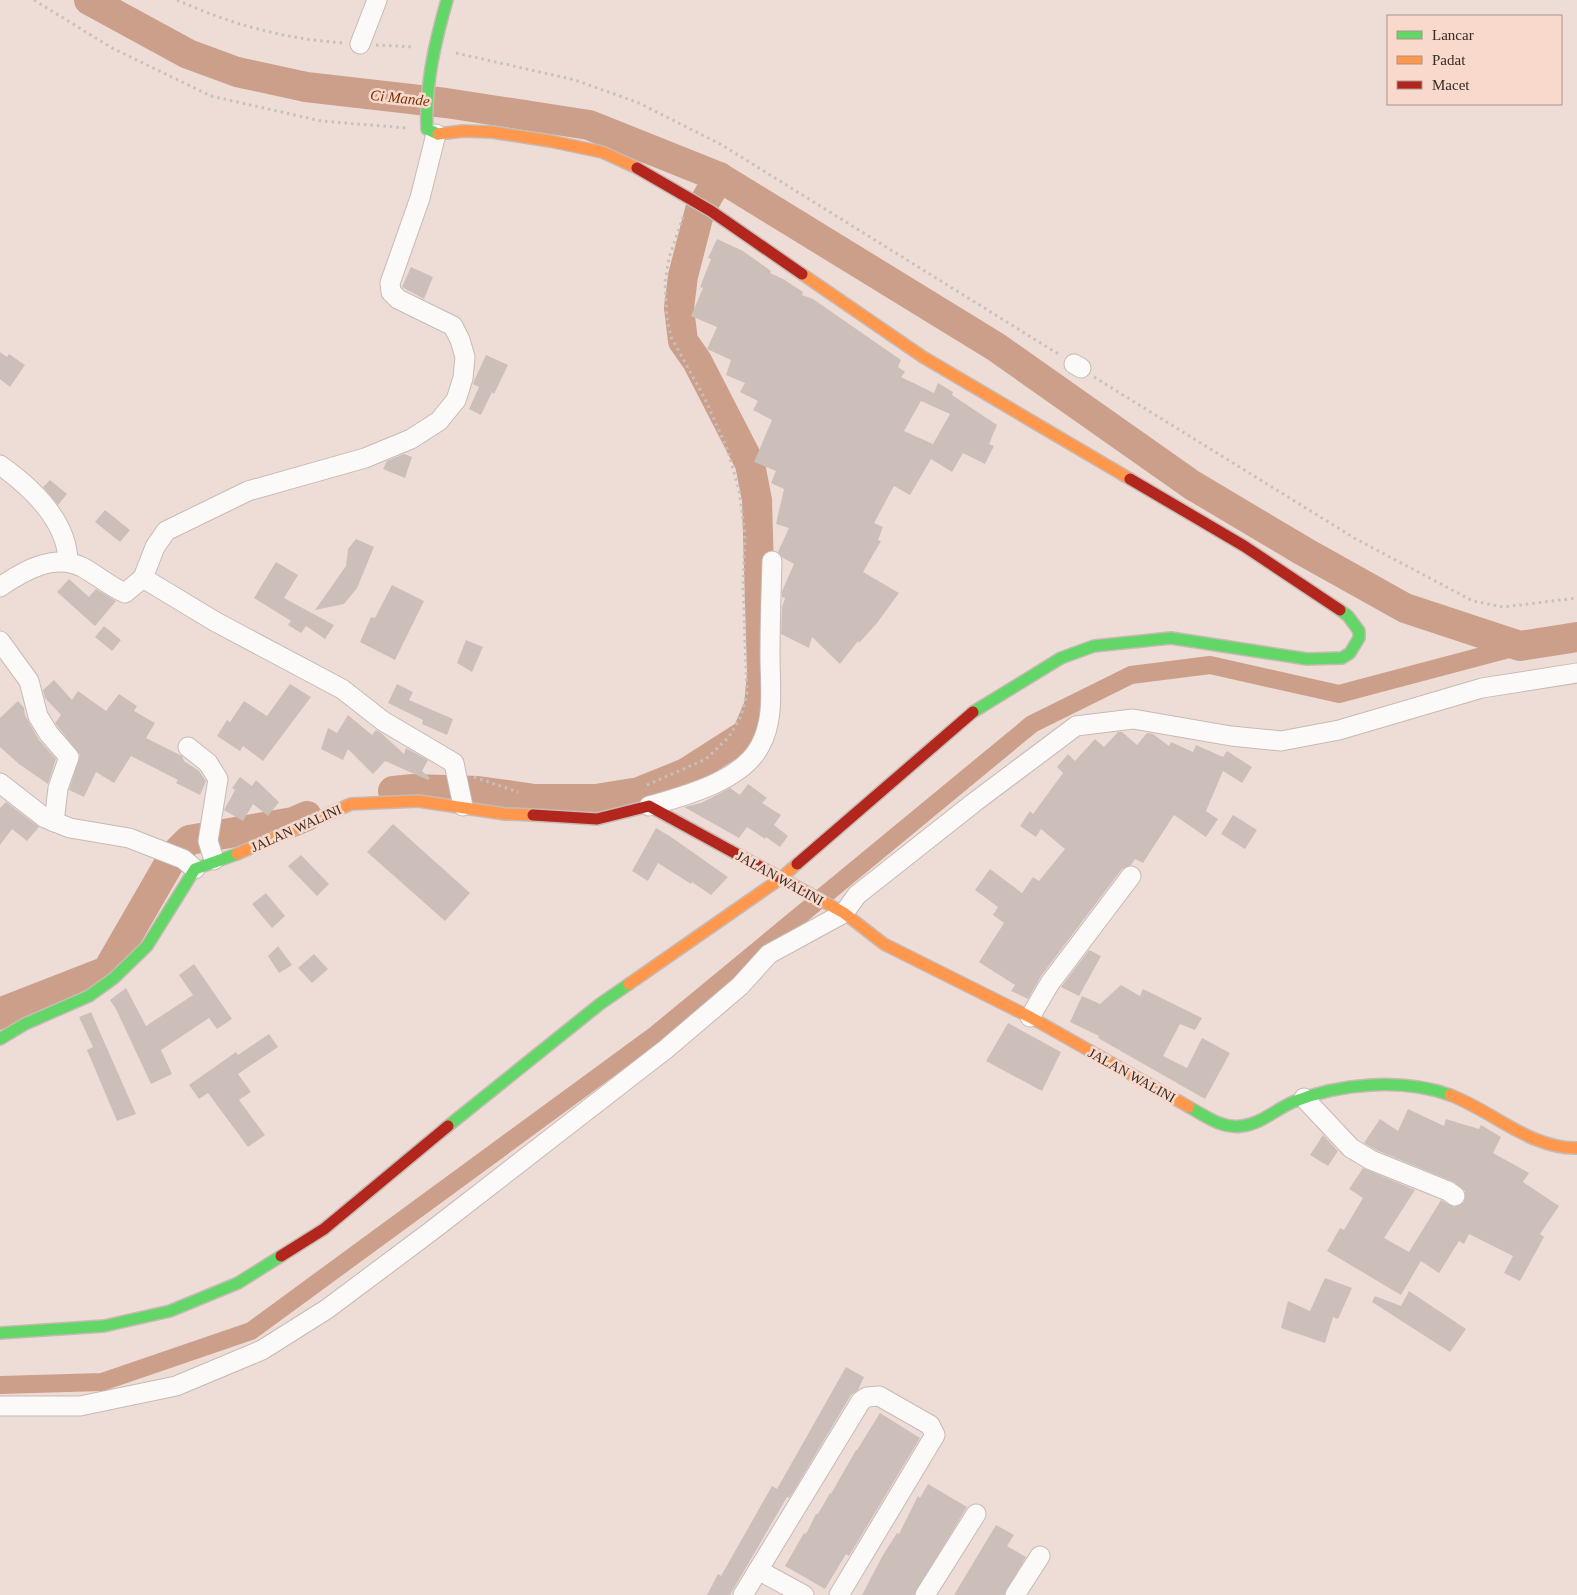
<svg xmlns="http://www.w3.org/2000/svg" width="1577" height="1595" font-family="'Times New Roman',serif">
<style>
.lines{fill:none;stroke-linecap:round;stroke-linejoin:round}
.canal{stroke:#cc9f8a;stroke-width:18}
.river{stroke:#cc9f8a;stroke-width:30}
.building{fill:#ccbfb9;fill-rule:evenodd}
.street-casing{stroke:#c7bab4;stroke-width:21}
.fast-casing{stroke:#c7bab4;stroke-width:14}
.slow-casing{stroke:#c7bab4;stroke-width:14}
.jam-casing{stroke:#c7bab4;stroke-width:14}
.path{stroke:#c6c1bf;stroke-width:3;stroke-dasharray:2.5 4;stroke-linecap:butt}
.street{stroke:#fcfaf9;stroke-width:19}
.fast{stroke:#63d668;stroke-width:11}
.slow{stroke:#ff974d;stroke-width:11}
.jam{stroke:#b3261e;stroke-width:11}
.labels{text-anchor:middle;stroke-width:5;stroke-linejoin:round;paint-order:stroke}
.street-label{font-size:14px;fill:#362b26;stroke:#f8d9cc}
.water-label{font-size:15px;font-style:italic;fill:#773004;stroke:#f8d9cc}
</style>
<rect width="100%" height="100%" fill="#eeddd6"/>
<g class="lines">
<!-- canal -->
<path class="canal" d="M0,1385L102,1382L251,1331L655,1035L1032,724L1131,675L1210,665L1339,694L1520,646"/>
<!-- river -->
<g class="river">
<path d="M89,0L188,54L237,72L306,87L446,103L589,125L719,177"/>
<path d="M393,791L413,789L478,791L535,799H596L639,792L686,773L747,734L759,706L762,674L757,500L750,464L697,361L683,341L679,308L683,276L700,210L719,177L996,347L1192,485L1303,551L1405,608L1520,646L1577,637"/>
<path d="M0,1015L4,1011L107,971L174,855L189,840L293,822L307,816"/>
</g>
</g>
<!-- building -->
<g class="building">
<path d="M717,239L743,251L771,271L770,273L783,279L803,292L802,295L813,299L901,360L898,367L905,372L901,377L934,393L938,383L953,392L952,395L997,425L989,444L994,446L985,464L963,453L952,472L931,459L910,495L894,486L874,523L883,527L878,540L881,541L863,572L899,593L877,623L859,643L858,641L840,664L812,637L809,648L781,634L782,607L785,598L782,597V591L794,564L783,558L778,552L789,528L776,524L784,489L771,483L776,471L754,462L772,420L753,410L758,401L740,392L745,383L726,375L731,360L707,349L717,327L691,316L703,288L700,287L711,259L708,258ZM921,401L950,414L933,444L904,431Z"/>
<path d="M411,267L433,277L424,299L402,287Z"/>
<path d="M0,352L7,357L9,354L25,365L10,387L0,379Z"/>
<path d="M486,355L508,365L494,394L492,392L481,415L469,409L479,387L473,384L474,381Z"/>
<path d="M404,454L412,457L405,478L383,469L387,461Z"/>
<path d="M50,480L67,494L58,505L43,487Z"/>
<path d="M105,510L130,530L120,542L95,522Z"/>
<path d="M356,539L374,547L357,588L344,604L315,610L346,566L348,549Z"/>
<path d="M276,562L298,575L284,598L334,625L325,639L306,626L301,633L288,625L291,621L254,598Z"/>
<path d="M69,579L89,597L96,589L116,601L95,626L57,592Z"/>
<path d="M392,585L424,601L395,660L360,642L371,617L375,618Z"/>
<path d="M104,626L121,640L112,651L95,637Z"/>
<path d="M466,640L483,647L472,672L457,663Z"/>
<path d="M54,680L72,700L78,691L106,711L119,694L137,706L134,711L155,723L146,738L182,756L184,761L199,771L206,781L200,795L176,783L178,780L131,756L114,783L96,772L84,797L69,790L80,755L55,723L61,715L45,698L43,690Z"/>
<path d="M290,684L311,697L263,761L243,746L240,751L217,736L227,720L230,722L244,701L267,716Z"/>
<path d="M397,684L413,692L409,700L453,719L447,735L422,724L423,720L388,703Z"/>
<path d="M18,701L24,708L25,715L39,740L56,759L48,784L19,764L0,747V718Z"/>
<path d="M348,715L372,735L376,730L380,732L404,754L406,748L428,760L422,771L430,778L428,780L385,761L373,774L348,749L343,760L321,749L328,728L337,733Z"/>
<path d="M1118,732H1122L1137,745L1147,733L1153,734L1169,746L1171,742L1193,752L1196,745L1223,757L1227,751L1252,767L1242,783L1223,771L1206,811L1218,819L1206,837L1174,815L1143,863L1135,859L1131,865L1122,869L1041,976L1028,999L1011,991L1015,985L979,962L1004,923L993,915L998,907L975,890L990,869L1022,893L1033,877L1039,881L1065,849L1041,829L1036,837L1020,826L1030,811L1033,814L1063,773L1057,767L1068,754L1075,761L1095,739L1104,747Z"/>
<path d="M240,777L252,786L256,780L279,802L268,816L253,804L243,821L224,810L235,790L232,788Z"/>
<path d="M748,784L767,798L762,803L781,815L774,825L788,836L780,847L766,837L765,839L747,827L739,838L684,807L701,803L730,788L740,795Z"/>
<path d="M6,802L39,827L27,841L12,829L0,845V808Z"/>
<path d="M1233,815L1257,830L1245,849L1221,834Z"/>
<path d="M393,824L470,893L445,921L367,852Z"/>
<path d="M656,828L671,837L728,877L711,895L692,882L691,884L658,863L648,881L632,871Z"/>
<path d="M301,855L329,884L317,896L288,866Z"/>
<path d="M266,893L285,916L272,928L252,904Z"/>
<path d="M278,946L292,965L279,973L268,956Z"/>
<path d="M1089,950L1101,956L1079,996L1061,987Z"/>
<path d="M314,954L328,969L312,983L298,968Z"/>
<path d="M194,964L232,1019L217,1029L209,1018L161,1050L172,1074L151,1084L116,1009L110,1000L126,988L146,1026L193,995L179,975Z"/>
<path d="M1121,985L1140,996L1143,989L1202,1018L1195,1030L1180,1024L1163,1056L1187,1068L1202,1038L1230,1053L1205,1099L1098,1038L1099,1036L1070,1022L1082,996L1100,1004Z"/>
<path d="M91,1012L136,1114L117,1121L87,1050L93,1047L79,1017Z"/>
<path d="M1008,1023L1061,1052L1042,1091L986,1061Z"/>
<path d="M269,1034L278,1047L238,1074L251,1092L239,1100L265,1135L248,1147L208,1093L199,1099L189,1085L236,1052L238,1055Z"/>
<path d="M1408,1109L1444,1126L1446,1119L1479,1129L1481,1125L1501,1137L1493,1153L1529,1173L1523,1182L1559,1206L1540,1234L1544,1237L1520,1281L1504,1273L1513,1256L1469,1234L1464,1244L1459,1241L1439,1273L1421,1261L1401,1295L1327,1251L1340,1228L1344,1230L1363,1198L1349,1189L1363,1168L1415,1190L1384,1238L1409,1252L1441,1200L1454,1207L1464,1202L1465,1191L1454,1182L1376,1150L1364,1143L1380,1119L1398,1131Z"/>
<path d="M1323,1135L1338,1151L1328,1166L1310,1155Z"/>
<path d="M1325,1278L1352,1288L1338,1319L1333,1317L1325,1343L1281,1328L1288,1301L1310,1311Z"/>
<path d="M1409,1291L1466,1329L1450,1352L1372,1302L1375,1296L1401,1306Z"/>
<path d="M846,1367L864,1377L858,1390L851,1395L793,1492L789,1498L787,1497L730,1595H707L718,1574L721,1576L772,1486L777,1489Z"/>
<path d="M880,1413L920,1438L849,1556L846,1554L825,1589L785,1566L804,1533L806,1534L816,1514H818L830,1493L831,1494L856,1450H857Z"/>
<path d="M928,1484L967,1507L914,1595H862L883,1555L897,1533L899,1534L918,1496L920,1498Z"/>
<path d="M996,1525L1014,1535L1007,1546L1026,1557L1004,1595H954Z"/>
</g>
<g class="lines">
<!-- street casing -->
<g class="street-casing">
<g id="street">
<path d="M360,44L377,0"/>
<path d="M1074,364L1081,368"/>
<path d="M0,465C31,487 67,521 68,561"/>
<path d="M143,578L155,547L166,531L248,491L365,458L411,439L439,421L456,400L463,378L465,357L460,340L453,326L398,299L391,292L390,283L420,198L436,134"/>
<path d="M0,587C23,571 54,553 82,567C97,575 109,586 125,593L143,578L216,622L342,689L383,721L454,763L463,806"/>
<path d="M0,641L29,681L38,716L49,734L69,757L58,788L54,822"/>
<path d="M188,747L208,763L218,779L208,841L214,860"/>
<path d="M0,783L45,818L70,828L129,838L183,859L195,869"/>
<path d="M649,806C684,796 742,781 760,746C775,719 770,686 770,656C770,624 771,593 772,561"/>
<path d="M1030,1017L1050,983L1131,876"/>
<path d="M1304,1098L1351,1148L1371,1160L1448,1191L1455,1196"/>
<path d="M0,1406H80L176,1386L262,1350L327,1309L430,1232L666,1049L740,986L769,954L844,913L857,895L976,801L1076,726L1133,719L1231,736L1281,741L1339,730L1482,688L1577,673"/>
<path d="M758,1570L804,1595"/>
<path d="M743,1595L861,1401L867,1397L879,1396L930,1425L935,1435L839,1595"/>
<path d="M925,1595L976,1514"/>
<path d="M1015,1595L1040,1556"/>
</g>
</g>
<!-- fast casing -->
<g class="fast-casing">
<g id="fast">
<path d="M438,134L427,129C425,85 435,42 447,0"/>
<path d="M973,712L1061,658L1094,646L1171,638L1307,659L1342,658L1350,653L1359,638V631L1348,616L1340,610"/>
<path d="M0,1039L25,1024L89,996L114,978L147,946L195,869L237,854"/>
<path d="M1189,1107C1205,1116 1222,1129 1242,1126C1261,1124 1276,1109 1293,1102C1340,1083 1402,1078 1450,1095"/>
<path d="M448,1126L600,1004L629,984"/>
<path d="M0,1333L104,1326L170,1311L238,1283L281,1256"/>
</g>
</g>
<!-- slow casing -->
<g class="slow-casing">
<g id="slow">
<path d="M438,134L463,131L492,132L550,141L602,152L637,168"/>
<path d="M802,274L923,357L1130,479"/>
<path d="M237,854L351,804L418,801L505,814L533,815"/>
<path d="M819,899L844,913L884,944L1030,1017L1189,1107"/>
<path d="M629,984L780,879L797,864"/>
<path d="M1450,1095C1493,1111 1530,1149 1577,1148"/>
</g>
</g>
<!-- jam casing -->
<g class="jam-casing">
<g id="jam">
<path d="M637,168L711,211L802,274"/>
<path d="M1130,479L1244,546L1340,610"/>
<path d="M533,815L597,819L649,806L819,899"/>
<path d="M797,864L973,712"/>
<path d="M281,1256L324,1229L448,1126"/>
</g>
</g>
<!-- path -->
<g class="path">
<path d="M34,0L112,48L211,96L321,121L407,128"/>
<path d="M177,0C233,25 284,39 345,43"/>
<path d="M376,45L415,47"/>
<path d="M456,53L575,80L639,103L722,145L1060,355"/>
<path d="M1094,377L1356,539L1473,601L1503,607L1577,598"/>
<path d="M474,777L518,792"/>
<path d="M647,785L706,759L729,737L741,716L747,694L743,587L745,534L739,490L727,448L704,397L671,337L667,319L665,282L669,258L683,217"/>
</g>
<!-- street -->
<use href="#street" class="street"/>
<!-- fast -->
<use href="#fast" class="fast"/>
<!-- slow -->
<use href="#slow" class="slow"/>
<!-- jam -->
<use href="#jam" class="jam"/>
</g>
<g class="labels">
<!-- street labels -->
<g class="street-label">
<text transform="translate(296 828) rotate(-24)" y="5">JALAN WALINI</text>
<text transform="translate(780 878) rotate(29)" y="5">JALAN WALINI</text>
<text transform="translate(1132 1075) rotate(29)" y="5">JALAN WALINI</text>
</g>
<!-- water labels -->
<g class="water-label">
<text transform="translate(400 98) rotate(6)" y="5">Ci Mande</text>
</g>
</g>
<!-- legend -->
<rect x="1387" y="15" width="175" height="90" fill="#f8d9cc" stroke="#aa938a"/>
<rect x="1397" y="31" width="25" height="8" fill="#63d668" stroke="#aa938a"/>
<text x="1432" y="40" font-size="15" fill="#362b26">Lancar</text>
<rect x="1397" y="56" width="25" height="8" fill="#ff974d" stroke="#aa938a"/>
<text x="1432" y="65" font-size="15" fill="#362b26">Padat</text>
<rect x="1397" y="81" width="25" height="8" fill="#b3261e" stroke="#aa938a"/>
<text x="1432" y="90" font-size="15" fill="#362b26">Macet</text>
</svg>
